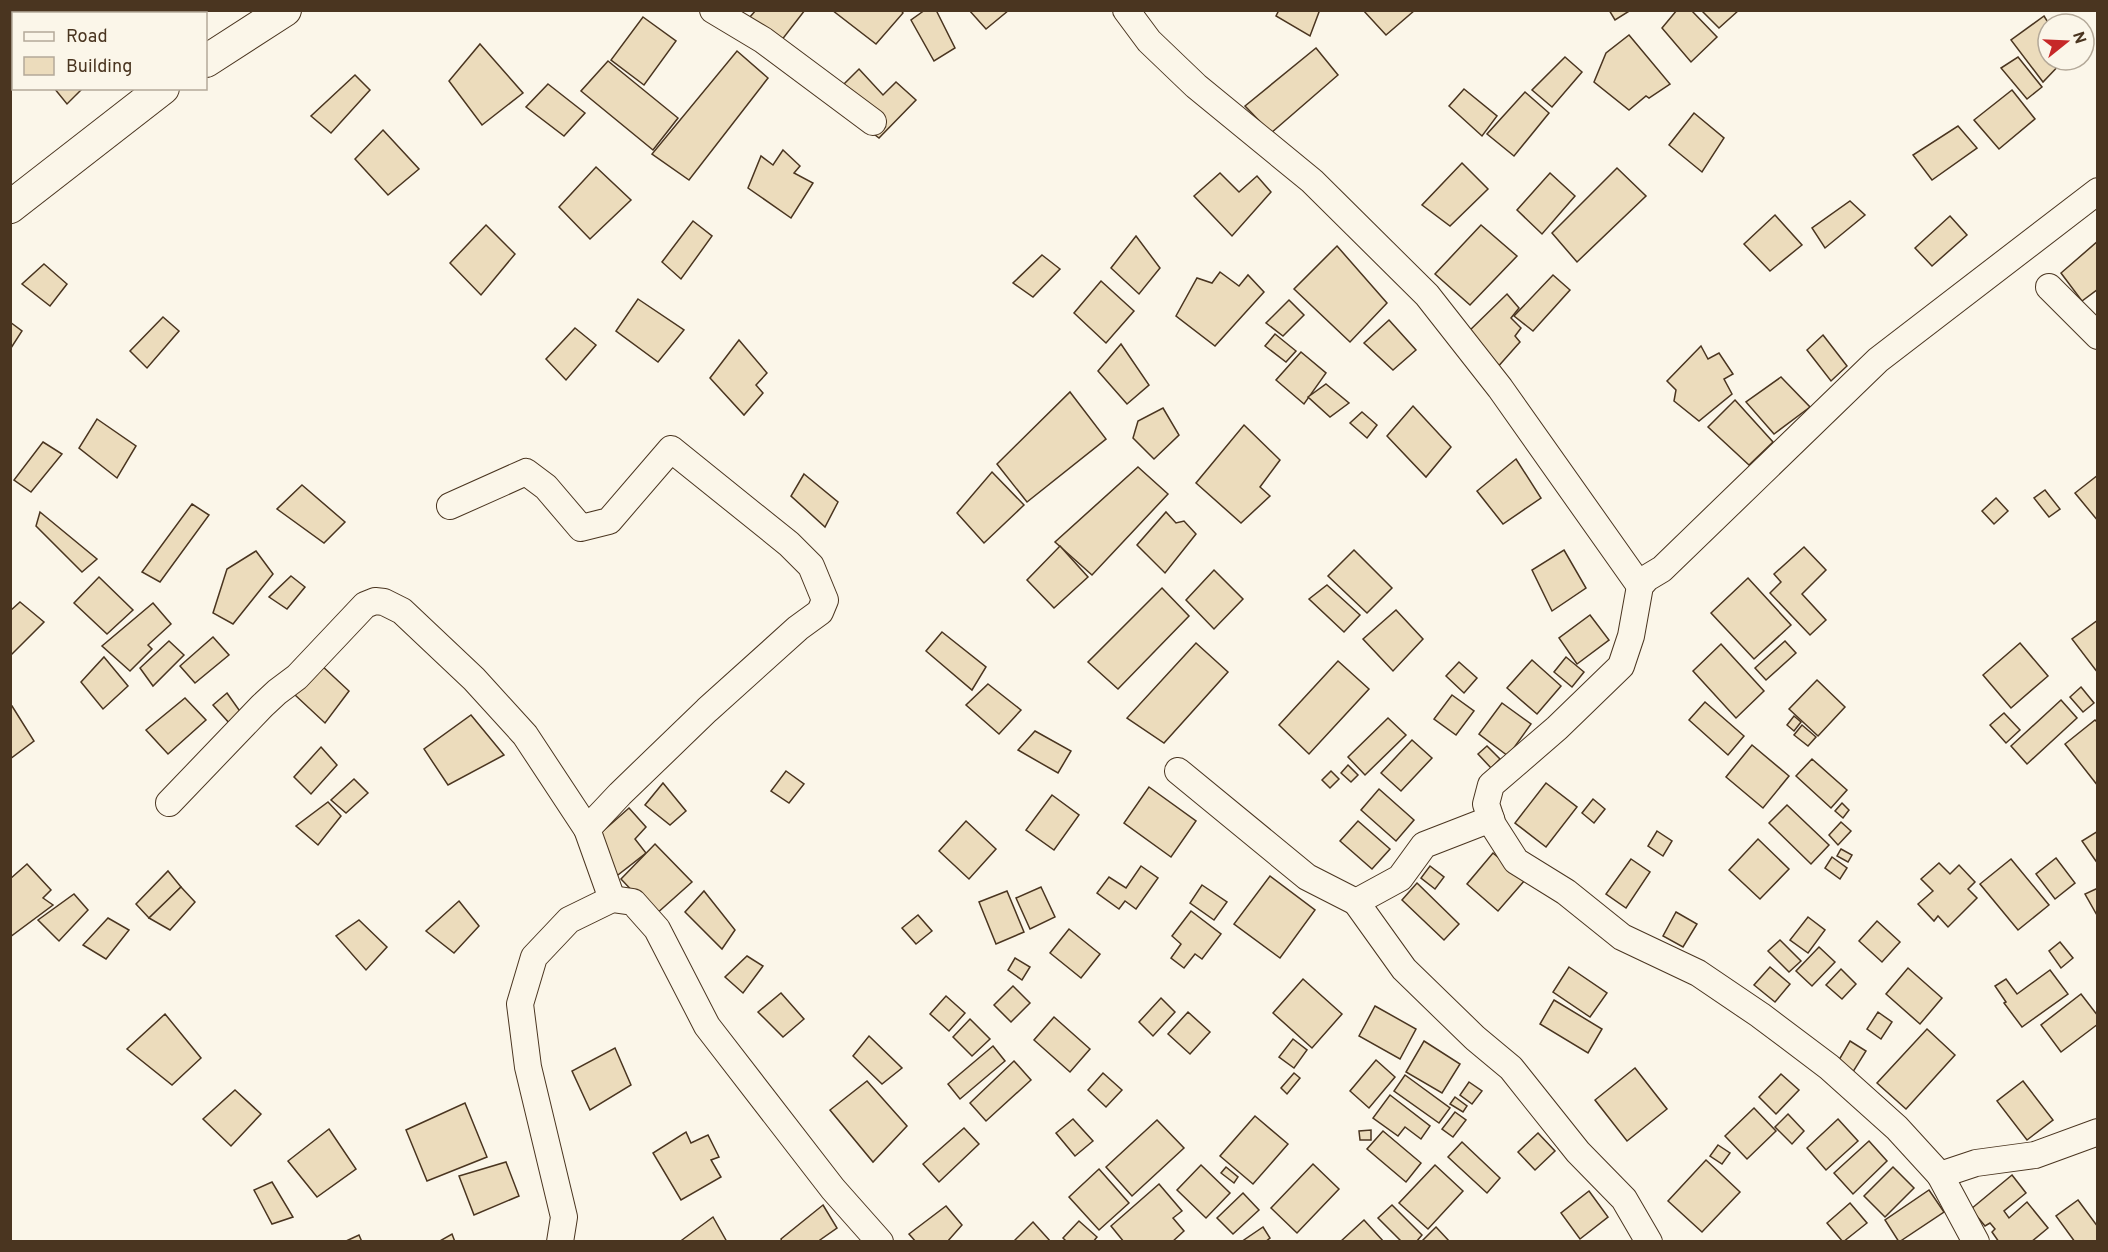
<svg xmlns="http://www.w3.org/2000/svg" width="2108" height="1252" font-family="Overpass,sans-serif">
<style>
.building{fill:#ecdcbc;stroke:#4a3520;stroke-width:1.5}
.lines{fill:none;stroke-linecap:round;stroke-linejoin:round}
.minor-casing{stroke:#4a3520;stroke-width:28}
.tertiary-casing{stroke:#4a3520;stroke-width:34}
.minor{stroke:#fbf6e9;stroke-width:26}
.tertiary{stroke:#fbf6e9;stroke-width:32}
</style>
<rect width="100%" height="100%" fill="#fbf6e9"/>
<!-- building -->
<g class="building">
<path d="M756,10H805L781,41L750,17Z"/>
<path d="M832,10H901L903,13L876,44Z"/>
<path d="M925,10H936L955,48L934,61L911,20Z"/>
<path d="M969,10H1009L986,29Z"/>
<path d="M1279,10H1316L1319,12L1310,36L1276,16Z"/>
<path d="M1363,10H1415L1386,35Z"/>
<path d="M1609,10H1631L1615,20Z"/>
<path d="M1677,10H1691L1717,37L1691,62L1662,28Z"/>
<path d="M1701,10H1739L1719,28Z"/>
<path d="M2044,16L2049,24L2048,60H2064L2043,82L2011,40Z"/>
<path d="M643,17L676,41L644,85L611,60Z"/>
<path d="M1629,35L1670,84L1649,98L1646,96L1629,110L1594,82L1606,53Z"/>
<path d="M480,44L523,93L482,125L449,81Z"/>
<path d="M1316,48L1338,75L1271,133L1245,106Z"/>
<path d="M737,51L768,78L689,180L652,154Z"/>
<path d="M1565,57L1582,72L1552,107L1532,90Z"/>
<path d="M2018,57L2042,87L2027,99L2001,68Z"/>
<path d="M608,61L678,118L653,150L581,91Z"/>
<path d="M859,69L883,95L896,82L916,100L879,138L829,99Z"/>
<path d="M355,75L370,90L331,133L311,116Z"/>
<path d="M548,84L585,113L564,136L526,107Z"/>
<path d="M54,88H83L67,104Z"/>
<path d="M1464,89L1497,116L1482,136L1449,106Z"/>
<path d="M2012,90L2035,119L1999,149L1974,120Z"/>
<path d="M1525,92L1549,113L1514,156L1487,134Z"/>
<path d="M1694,113L1724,138L1702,172L1669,145Z"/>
<path d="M1958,126L1977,148L1932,180L1913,155Z"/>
<path d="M383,130L419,169L388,195L355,159Z"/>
<path d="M783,150L800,166L794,173L813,183L791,218L748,188L761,156L773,165Z"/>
<path d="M1462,163L1488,189L1450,226L1422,205Z"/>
<path d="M596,167L631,200L590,239L559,207Z"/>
<path d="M1617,168L1646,196L1577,262L1552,233Z"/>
<path d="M1220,173L1239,192L1257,176L1271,192L1232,236L1194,196Z"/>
<path d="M1550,173L1575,196L1542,234L1517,210Z"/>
<path d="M1850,201L1865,215L1825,248L1812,228Z"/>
<path d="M1775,215L1802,245L1770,271L1744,244Z"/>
<path d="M1950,216L1967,235L1932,266L1915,248Z"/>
<path d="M693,221L712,236L681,279L662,262Z"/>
<path d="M486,225L515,254L481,295L450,263Z"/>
<path d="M1481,225L1517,256L1470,305L1435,274Z"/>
<path d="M1136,236L1160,268L1139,294L1111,268Z"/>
<path d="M2098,241V289L2082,301L2061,273Z"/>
<path d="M1337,246L1387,303L1350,342L1294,289Z"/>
<path d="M1042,255L1060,269L1033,297L1013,283Z"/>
<path d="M44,264L67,284L50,306L22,284Z"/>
<path d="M1220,272L1239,286L1248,275L1264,292L1215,346L1176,316L1197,278L1212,283Z"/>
<path d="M1553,275L1570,290L1533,331L1514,316Z"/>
<path d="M1101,281L1134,311L1106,343L1074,313Z"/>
<path d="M1507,294L1519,308L1511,318L1521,328L1515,336L1520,342L1495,370L1466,334Z"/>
<path d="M638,299L684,330L658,362L616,331Z"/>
<path d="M1289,300L1304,315L1283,336L1266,323Z"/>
<path d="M163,317L179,331L147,368L130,351Z"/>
<path d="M1389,320L1416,350L1393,370L1364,343Z"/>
<path d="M10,322L22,331L11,348H10Z"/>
<path d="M575,328L596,345L566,380L546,359Z"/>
<path d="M1275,334L1296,351L1286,362L1265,346Z"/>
<path d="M1823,335L1847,366L1831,381L1807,350Z"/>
<path d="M739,340L767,373L756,385L763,393L744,415L710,378Z"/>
<path d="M1121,344L1149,385L1127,404L1098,371Z"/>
<path d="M1701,346L1708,359L1719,353L1733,374L1724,379L1732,394L1699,421L1674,401L1676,390L1667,381Z"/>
<path d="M1301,352L1326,373L1304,404L1276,380Z"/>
<path d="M1781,377L1810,407L1774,434L1746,402Z"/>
<path d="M1326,384L1349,403L1330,417L1308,397Z"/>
<path d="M1070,392L1106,439L1027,502L997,464Z"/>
<path d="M1735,400L1773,442L1749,465L1708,427Z"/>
<path d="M1413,406L1451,447L1426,477L1387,436Z"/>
<path d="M1163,408L1179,435L1154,459L1133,438L1138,421Z"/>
<path d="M1362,412L1377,425L1367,438L1350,423Z"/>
<path d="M97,419L136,446L117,478L79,448Z"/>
<path d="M1244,425L1280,460L1260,487L1270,496L1241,523L1196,483Z"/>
<path d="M43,442L62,454L31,492L14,480Z"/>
<path d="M1516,459L1541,498L1503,524L1477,491Z"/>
<path d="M1138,467L1168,494L1092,575L1055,542Z"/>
<path d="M992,472L1024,505L984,543L957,513Z"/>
<path d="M804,474L838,502L825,527L791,496Z"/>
<path d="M2098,475V521L2075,493Z"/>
<path d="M302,485L345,522L324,543L277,509Z"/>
<path d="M2045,490L2060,509L2049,517L2034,498Z"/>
<path d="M1996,498L2008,511L1994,524L1982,511Z"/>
<path d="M192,504L209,515L160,582L142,572Z"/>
<path d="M40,512L97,559L82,572L36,526Z"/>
<path d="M1166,512L1176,523L1184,521L1196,534L1165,573L1137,545Z"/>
<path d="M1060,546L1088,577L1054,608L1027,580Z"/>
<path d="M1804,547L1826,570L1802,594L1826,620L1810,635L1770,593L1781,582L1774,574Z"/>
<path d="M1354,550L1392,588L1367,613L1328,576Z"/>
<path d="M1564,550L1586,588L1552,611L1532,570Z"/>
<path d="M256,551L273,574L233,624L213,613L227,569Z"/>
<path d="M1214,570L1243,599L1214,629L1186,600Z"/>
<path d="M291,576L305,587L287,609L269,597Z"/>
<path d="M99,577L133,610L107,634L74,603Z"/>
<path d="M1748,578L1791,625L1754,659L1711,613Z"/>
<path d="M1327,585L1360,615L1344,632L1309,599Z"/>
<path d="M1162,588L1189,616L1118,689L1088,662Z"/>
<path d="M20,602L44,622L10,656V611Z"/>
<path d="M153,603L171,624L148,645L152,649L130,671L102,646Z"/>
<path d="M1396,610L1423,639L1393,671L1363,639Z"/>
<path d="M1590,615L1609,640L1577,664L1559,638Z"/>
<path d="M2098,620V673L2072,639Z"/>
<path d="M942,632L986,667L972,690L926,651Z"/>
<path d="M213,637L229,655L195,683L180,666Z"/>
<path d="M169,641L184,655L153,686L140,668Z"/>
<path d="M1785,641L1796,653L1766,680L1755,668Z"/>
<path d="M1196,643L1228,672L1164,743L1127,718Z"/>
<path d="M2020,643L2048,676L2011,708L1983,675Z"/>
<path d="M1721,644L1764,691L1736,718L1693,671Z"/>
<path d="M306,651L349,691L325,723L280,681Z"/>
<path d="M104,657L128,686L103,709L81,682Z"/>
<path d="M1566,657L1584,672L1572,687L1554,672Z"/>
<path d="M1532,660L1561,686L1537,714L1507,688Z"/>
<path d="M1338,661L1369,689L1309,754L1279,725Z"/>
<path d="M1459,662L1477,678L1464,693L1446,676Z"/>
<path d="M1817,680L1845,707L1818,736L1789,709Z"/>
<path d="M988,684L1021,710L999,734L966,705Z"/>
<path d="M2081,687L2094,703L2083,712L2070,697Z"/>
<path d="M227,693L244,717L231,725L213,705Z"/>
<path d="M1452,695L1474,711L1456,735L1434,719Z"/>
<path d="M185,698L206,720L168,754L146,730Z"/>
<path d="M2061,700L2077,718L2027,764L2011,746Z"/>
<path d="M1705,702L1744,736L1728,755L1689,720Z"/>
<path d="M1502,703L1531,724L1508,756L1479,734Z"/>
<path d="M12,706L34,741L10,759V707Z"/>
<path d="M2004,713L2020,730L2006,743L1990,725Z"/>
<path d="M471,715L504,755L448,785L424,749Z"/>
<path d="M1794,716L1801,722L1794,731L1787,725Z"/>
<path d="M1388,718L1406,735L1365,775L1348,757Z"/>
<path d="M2095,720L2098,723V786L2065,744Z"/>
<path d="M1802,725L1816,737L1808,746L1794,735Z"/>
<path d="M1035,731L1071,751L1058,773L1018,750Z"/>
<path d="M1412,740L1432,758L1401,791L1381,773Z"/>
<path d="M1752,745L1789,776L1763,808L1726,777Z"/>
<path d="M1487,746L1500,759L1491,768L1478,754Z"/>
<path d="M321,747L337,765L311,794L294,777Z"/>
<path d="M1812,759L1847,790L1831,808L1796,776Z"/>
<path d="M1348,765L1358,775L1351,782L1341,773Z"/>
<path d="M786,771L804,784L789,803L771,791Z"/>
<path d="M1331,771L1339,779L1330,788L1322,780Z"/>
<path d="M354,779L368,793L346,813L331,800Z"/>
<path d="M663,783L686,811L670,825L645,805Z"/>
<path d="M1546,783L1577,807L1546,847L1515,823Z"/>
<path d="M1149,787L1196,821L1171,857L1124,823Z"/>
<path d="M1379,789L1414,820L1396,841L1361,810Z"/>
<path d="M1052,795L1079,815L1054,850L1026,830Z"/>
<path d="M1593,799L1605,809L1594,823L1582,813Z"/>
<path d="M328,802L341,816L318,845L296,826Z"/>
<path d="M1842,803L1849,810L1843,818L1835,811Z"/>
<path d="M1787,805L1829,845L1811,864L1769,823Z"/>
<path d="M629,808L646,827L635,839L646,853L614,878L585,847Z"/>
<path d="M966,821L996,849L969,879L939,851Z"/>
<path d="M1358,821L1390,849L1372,869L1340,841Z"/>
<path d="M1841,822L1851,831L1838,845L1829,835Z"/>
<path d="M1657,831L1672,841L1663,856L1648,846Z"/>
<path d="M2098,831V864L2082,841Z"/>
<path d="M1758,839L1789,869L1760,899L1729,870Z"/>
<path d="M655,844L692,882L655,915L621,879Z"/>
<path d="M1841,849L1852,855L1848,862L1837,856Z"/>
<path d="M1493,853L1525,880L1498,911L1467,884Z"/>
<path d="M1832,857L1847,868L1840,879L1825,868Z"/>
<path d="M2056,858L2075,883L2055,899L2036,874Z"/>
<path d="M1631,859L1650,872L1626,908L1606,894Z"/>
<path d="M2011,859L2049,905L2018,930L1980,884Z"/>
<path d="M1939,863L1950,874L1959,865L1975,882L1968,889L1977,898L1948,927L1938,916L1934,921L1918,904L1933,891L1921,879Z"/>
<path d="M27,864L51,890L43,898L53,905L10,937V879Z"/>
<path d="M1141,866L1158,878L1136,909L1125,901L1119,909L1097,893L1109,877L1126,888Z"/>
<path d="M1430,866L1444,877L1435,889L1421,878Z"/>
<path d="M168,871L181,887L149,918L136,904Z"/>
<path d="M1270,876L1315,910L1280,958L1234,924Z"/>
<path d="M1417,883L1459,924L1444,940L1402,900Z"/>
<path d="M1202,885L1227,902L1214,920L1190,903Z"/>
<path d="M181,887L195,902L170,930L149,918Z"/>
<path d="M1041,887L1055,917L1030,929L1016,898Z"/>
<path d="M2098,888V917L2085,894Z"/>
<path d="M704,891L735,930L722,949L685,912Z"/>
<path d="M1007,891L1024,932L996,944L979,902Z"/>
<path d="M74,894L88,910L59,941L38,920Z"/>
<path d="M459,901L479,926L454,953L426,931Z"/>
<path d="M1191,911L1221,934L1202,959L1195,954L1184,968L1171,958L1181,944L1172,936Z"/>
<path d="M1676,912L1697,924L1683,947L1663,936Z"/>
<path d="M918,915L932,931L916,944L902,928Z"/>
<path d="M1808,917L1825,930L1808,953L1790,940Z"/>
<path d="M108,918L129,930L106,959L83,945Z"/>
<path d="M359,920L387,947L366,970L336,936Z"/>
<path d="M1877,921L1900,942L1882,962L1859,941Z"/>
<path d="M1069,929L1100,954L1081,978L1050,953Z"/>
<path d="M1780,940L1801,961L1789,972L1768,951Z"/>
<path d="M2060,942L2073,958L2061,968L2049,951Z"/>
<path d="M1819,947L1835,962L1812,986L1796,971Z"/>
<path d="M747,956L763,966L743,993L725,977Z"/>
<path d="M1015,958L1030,967L1022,980L1008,970Z"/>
<path d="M1569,967L1607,993L1590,1017L1553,992Z"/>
<path d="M1770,967L1790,984L1775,1002L1754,985Z"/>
<path d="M1908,968L1942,998L1920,1024L1886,994Z"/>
<path d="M1841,969L1856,984L1842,999L1826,985Z"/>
<path d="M2050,970L2068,994L2022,1027L2004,1003L2006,1002L1995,986L2006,979L2017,994Z"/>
<path d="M1303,979L1342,1014L1312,1048L1273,1013Z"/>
<path d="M1013,986L1030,1003L1011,1022L994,1005Z"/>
<path d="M781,993L804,1019L783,1037L758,1012Z"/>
<path d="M2081,994L2098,1016V1024L2061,1052L2041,1025Z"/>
<path d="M946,996L965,1013L949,1031L930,1014Z"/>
<path d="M1161,998L1175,1012L1153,1036L1139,1022Z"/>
<path d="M1554,1000L1602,1029L1588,1053L1540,1024Z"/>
<path d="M1375,1006L1416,1029L1400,1059L1359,1036Z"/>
<path d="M1188,1012L1210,1032L1190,1054L1168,1034Z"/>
<path d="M1878,1012L1892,1022L1881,1039L1867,1029Z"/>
<path d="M165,1014L201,1058L172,1085L127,1049Z"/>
<path d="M1054,1017L1090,1049L1070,1072L1034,1040Z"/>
<path d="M970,1019L990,1039L972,1056L953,1037Z"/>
<path d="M1927,1029L1955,1055L1906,1109L1877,1083Z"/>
<path d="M869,1036L902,1068L882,1084L853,1056Z"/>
<path d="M1293,1039L1307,1050L1294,1068L1279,1057Z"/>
<path d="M1424,1041L1460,1064L1442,1093L1406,1072Z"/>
<path d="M1850,1041L1866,1051L1851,1075L1836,1065Z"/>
<path d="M993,1046L1005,1061L960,1099L948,1084Z"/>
<path d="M615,1048L631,1085L590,1110L572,1071Z"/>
<path d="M1376,1060L1395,1077L1369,1108L1350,1091Z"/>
<path d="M1014,1061L1031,1080L986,1121L970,1103Z"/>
<path d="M1635,1068L1667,1109L1627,1141L1595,1100Z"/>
<path d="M1103,1073L1122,1090L1106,1107L1088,1090Z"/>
<path d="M1294,1073L1300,1078L1287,1094L1281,1088Z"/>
<path d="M1781,1074L1799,1090L1776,1114L1759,1097Z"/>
<path d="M1405,1075L1450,1108L1439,1123L1394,1091Z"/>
<path d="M867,1081L907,1126L873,1162L830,1110Z"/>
<path d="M2023,1081L2053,1120L2027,1140L1997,1101Z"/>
<path d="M1469,1082L1482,1091L1472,1104L1460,1095Z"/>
<path d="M235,1090L261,1114L231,1146L203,1119Z"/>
<path d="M1390,1095L1430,1126L1421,1139L1405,1127L1398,1136L1373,1118Z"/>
<path d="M1455,1097L1467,1106L1463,1112L1450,1104Z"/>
<path d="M465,1103L487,1157L427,1181L406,1130Z"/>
<path d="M1754,1108L1776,1131L1747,1159L1725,1136Z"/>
<path d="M1455,1112L1466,1120L1453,1137L1442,1129Z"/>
<path d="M1788,1114L1804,1131L1792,1144L1775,1127Z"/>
<path d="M1255,1116L1288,1144L1253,1184L1220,1156Z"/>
<path d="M1073,1119L1093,1141L1075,1156L1056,1133Z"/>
<path d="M1838,1119L1858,1141L1826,1170L1807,1148Z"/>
<path d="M1157,1120L1184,1148L1132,1196L1106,1167Z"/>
<path d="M964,1128L979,1144L939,1182L923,1164Z"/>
<path d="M329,1129L356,1169L317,1197L288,1161Z"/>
<path d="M1371,1130V1140H1360L1359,1131Z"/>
<path d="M1383,1131L1421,1163L1406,1182L1367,1149Z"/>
<path d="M686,1132L691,1143L708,1135L719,1157L711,1160L721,1177L681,1200L653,1153Z"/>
<path d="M1538,1133L1555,1151L1535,1170L1518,1152Z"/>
<path d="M1869,1141L1887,1161L1853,1194L1834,1173Z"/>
<path d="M1462,1142L1500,1178L1487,1193L1448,1157Z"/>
<path d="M1718,1145L1730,1153L1722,1164L1710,1156Z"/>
<path d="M1706,1160L1740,1192L1702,1232L1668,1201Z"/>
<path d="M506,1162L519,1196L474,1215L459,1176Z"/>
<path d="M1313,1164L1339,1189L1297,1233L1271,1208Z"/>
<path d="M1201,1165L1230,1193L1206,1218L1177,1190Z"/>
<path d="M1435,1165L1463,1191L1428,1229L1399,1203Z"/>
<path d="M1226,1167L1238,1177L1234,1183L1221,1173Z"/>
<path d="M1893,1167L1914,1188L1885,1217L1864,1196Z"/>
<path d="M1099,1169L1129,1203L1099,1230L1069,1197Z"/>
<path d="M2012,1175L2026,1193L2004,1211L2009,1218L2027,1202L2048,1228L2031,1242H1999L1992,1232L1995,1229L1990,1223L1985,1226L1971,1209Z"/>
<path d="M272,1182L293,1217L272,1224L254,1190Z"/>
<path d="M1159,1184L1182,1211L1173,1218L1184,1231L1172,1242H1124L1111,1226Z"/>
<path d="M1929,1190L1944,1212L1899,1242L1885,1220Z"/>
<path d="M1589,1191L1608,1217L1580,1239L1561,1213Z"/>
<path d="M1243,1193L1259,1210L1233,1234L1217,1218Z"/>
<path d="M2078,1200L2098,1227V1242H2075L2056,1216Z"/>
<path d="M1850,1203L1867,1223L1843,1242L1827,1223Z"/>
<path d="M823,1205L837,1228L817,1242H782L781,1239Z"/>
<path d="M1392,1205L1422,1235L1416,1242H1402L1378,1218Z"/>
<path d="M946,1206L962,1225L947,1242H916L909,1234Z"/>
<path d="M713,1217L727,1242H684L682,1240Z"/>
<path d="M1364,1220L1384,1242H1340Z"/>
<path d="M1079,1221L1097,1237L1093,1242H1067L1063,1238Z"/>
<path d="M1033,1222L1051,1242H1013Z"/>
<path d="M1263,1227L1270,1238L1265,1242H1241Z"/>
<path d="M1436,1227L1450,1242H1421Z"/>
<path d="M452,1234L455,1242H438Z"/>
<path d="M359,1235L362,1242H344Z"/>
</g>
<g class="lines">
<!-- minor casing -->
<g class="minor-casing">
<g id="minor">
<path d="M713,10L763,40L873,122"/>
<path d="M1126,10L1149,41L1196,86L1312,181L1427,295L1500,388L1640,586"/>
<path d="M2098,191L1878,360L1662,569L1647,578L1640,586L1631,636L1621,666L1557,728L1491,785L1486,804L1493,825L1516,861L1566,892L1622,937L1698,973L1760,1015L1829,1067L1897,1128L1940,1175L1976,1163L2035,1155L2098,1132"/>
<path d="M2049,287L2098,336"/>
<path d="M450,506L526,472L546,487L581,528L609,521L671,449L789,544L811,566L825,600L820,612L798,628L707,710L620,794L587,829"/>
<path d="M1178,771L1307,877L1356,902L1400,878L1424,845L1491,819"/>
<path d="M169,803L262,706L277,692L297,677L365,605L375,601L384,602L402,611L474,679L525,735L587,829L612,899"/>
<path d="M1356,902L1404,969L1475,1038L1511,1068L1578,1152L1624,1199L1649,1242"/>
<path d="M1940,1175L1976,1242"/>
<path d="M560,1242L564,1217L528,1067L520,1004L534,957L569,920L612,899L633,902L657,929L707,1026L833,1189L880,1242"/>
</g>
</g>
<!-- tertiary casing -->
<g class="tertiary-casing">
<g id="tertiary">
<path d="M206,61L285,10"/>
<path d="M10,207L163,88"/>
</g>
</g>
<!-- minor -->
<use href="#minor" class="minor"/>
<!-- tertiary -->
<use href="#tertiary" class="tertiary"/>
</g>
<!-- border -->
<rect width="2108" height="1252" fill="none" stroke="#4a3520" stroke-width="24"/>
<!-- legend -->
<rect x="12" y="12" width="195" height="78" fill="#fbf6e9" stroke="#b4a999" stroke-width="1.5"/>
<rect x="24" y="32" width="30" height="9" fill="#fbf6e9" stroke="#b4a999" stroke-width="1.5"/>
<text x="66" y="42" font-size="18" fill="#4a3520">Road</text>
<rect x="24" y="57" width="30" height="18" fill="#ecdcbc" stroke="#b4a999" stroke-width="1.5"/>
<text x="66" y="72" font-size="18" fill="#4a3520">Building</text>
<!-- north arrow -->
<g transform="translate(2066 42) rotate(72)"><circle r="28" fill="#fbf6e9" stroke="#b4a999" stroke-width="1.5"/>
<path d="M0-4.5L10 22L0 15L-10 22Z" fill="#c62828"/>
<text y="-9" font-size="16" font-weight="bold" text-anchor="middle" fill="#4a3520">N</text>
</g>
</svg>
